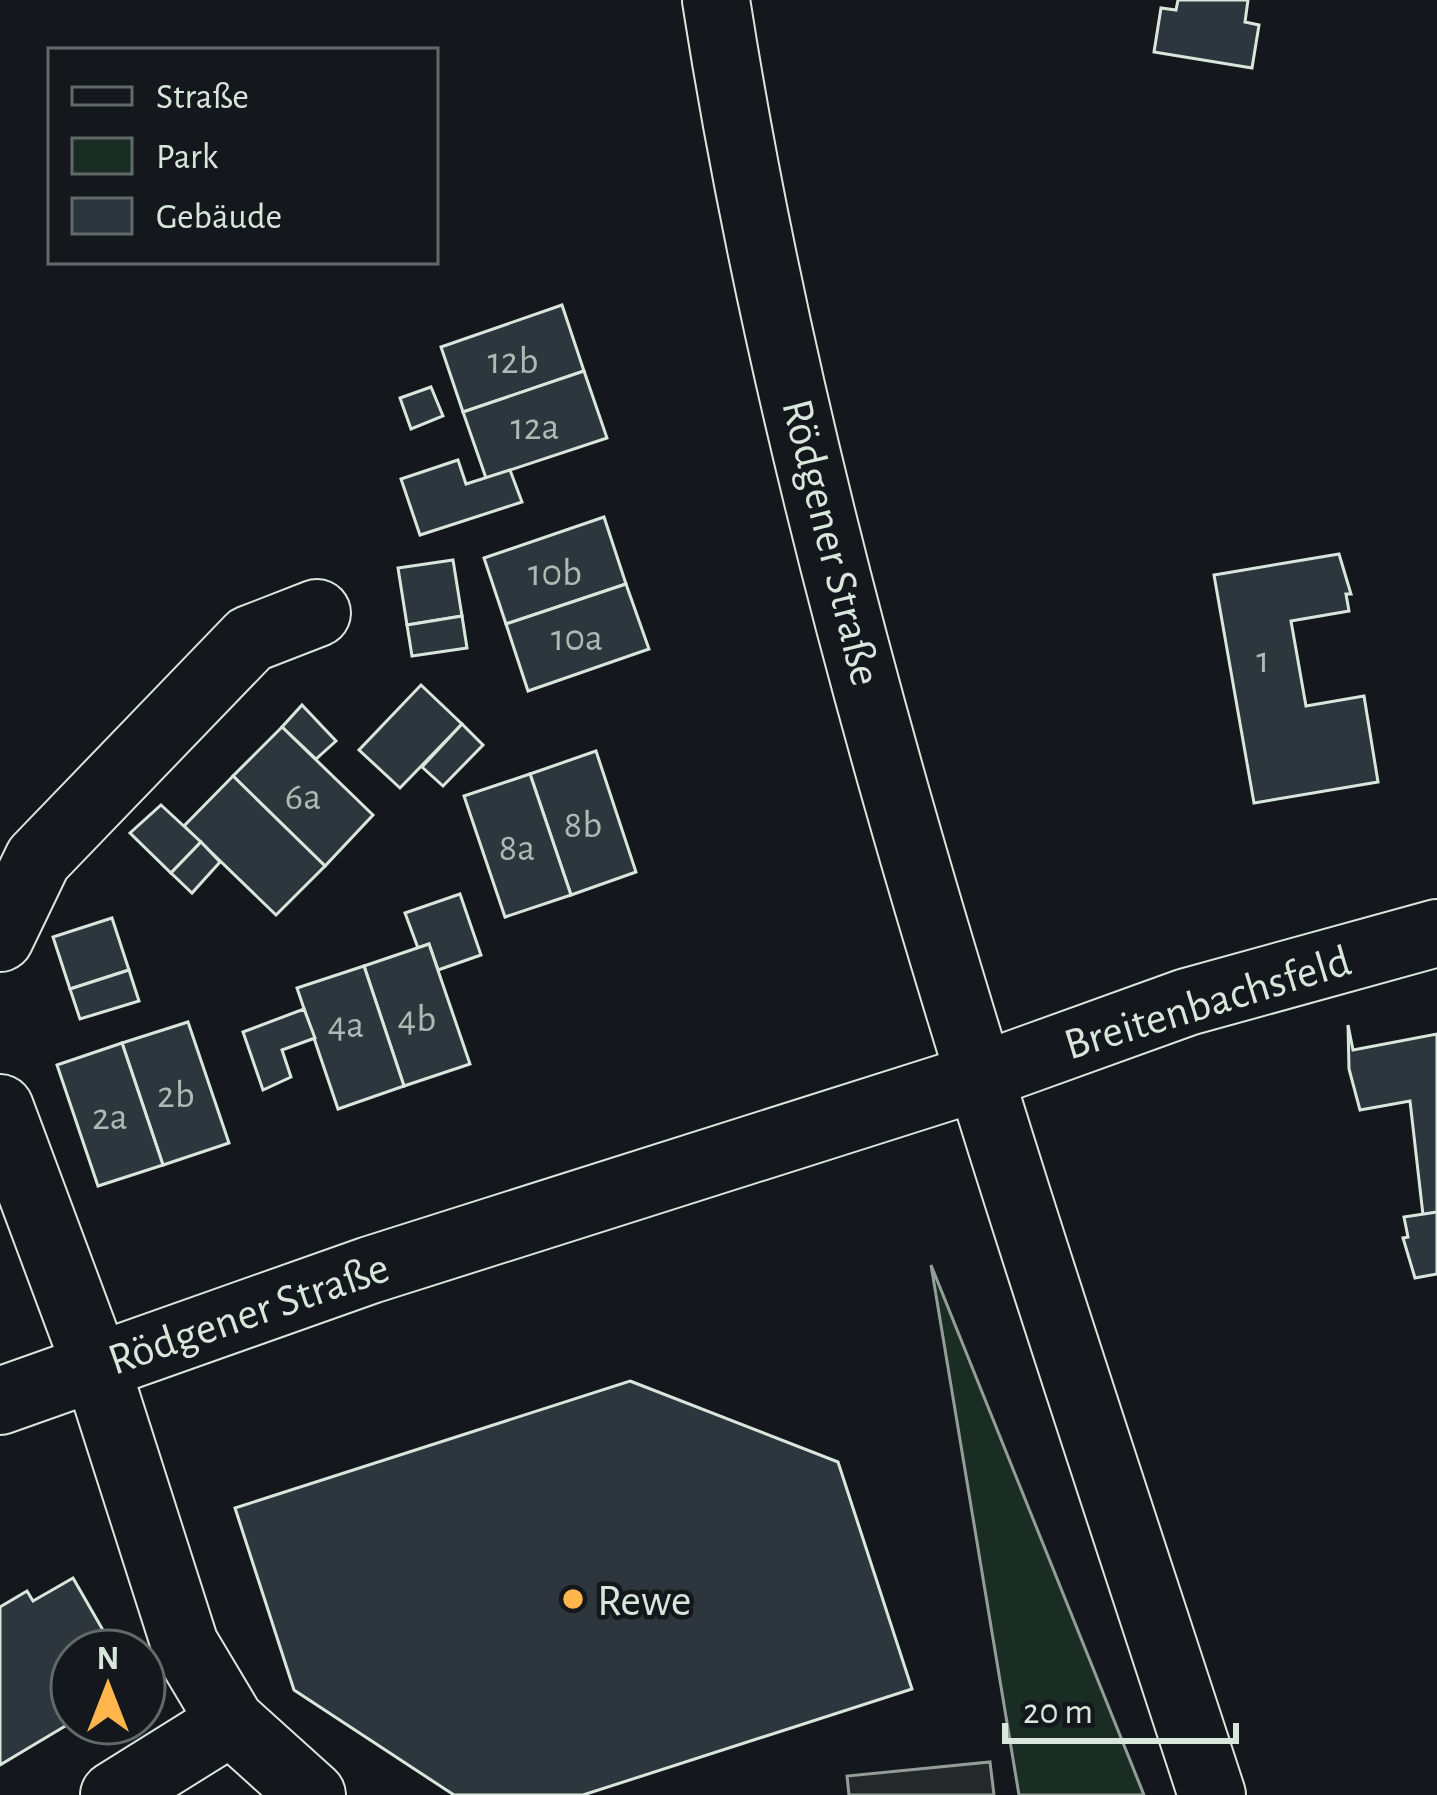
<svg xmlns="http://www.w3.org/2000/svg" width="1437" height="1795" font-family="'Alegreya Sans',sans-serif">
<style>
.green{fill:#1a2d24;stroke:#939e99;stroke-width:3}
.parking{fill:#24282b;stroke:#939e99;stroke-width:3}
.building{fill:#2c363c;stroke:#d8e6dc;stroke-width:3}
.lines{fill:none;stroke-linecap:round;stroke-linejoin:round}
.minor-casing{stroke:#d8e6dc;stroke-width:70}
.major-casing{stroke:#d8e6dc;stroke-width:70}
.minor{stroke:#14181c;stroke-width:66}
.major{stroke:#14181c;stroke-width:66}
.poi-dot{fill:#ffb74d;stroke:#14181c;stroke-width:4.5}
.labels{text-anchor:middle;stroke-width:9;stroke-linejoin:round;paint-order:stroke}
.number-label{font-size:39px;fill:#adbab4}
.street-label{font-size:45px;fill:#d8e6dc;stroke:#14181c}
.poi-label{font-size:45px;fill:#d8e6dc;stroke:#14181c;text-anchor:start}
</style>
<rect width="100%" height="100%" fill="#14181c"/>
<!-- green -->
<path class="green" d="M931,1265L1144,1795H1019Z"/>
<!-- parking -->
<path class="parking" d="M990,1762L994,1795H849L847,1776Z"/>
<!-- building -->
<g class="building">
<path d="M1178,0H1248L1245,22L1259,25L1252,68L1154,52L1161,8L1176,10Z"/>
<path d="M562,305L584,371L463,412L441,347Z"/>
<path d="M584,371L607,438L486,478L463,412Z"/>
<path d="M431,387L443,416L411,429L400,398Z"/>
<path d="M458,460L466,484L510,470L522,502L420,535L401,479Z"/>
<path d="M604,517L626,584L506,624L484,558Z"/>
<path d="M1339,554L1351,594H1346L1349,611L1291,621L1306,706L1364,696L1378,782L1254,803L1214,575Z"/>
<path d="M453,560L462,616L407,625L398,568Z"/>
<path d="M626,584L649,649L528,691L506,624Z"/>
<path d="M462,616L467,648L412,656L407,625Z"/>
<path d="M421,685L462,724L400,788L359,750Z"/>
<path d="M302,705L336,741L316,759L282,727Z"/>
<path d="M462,724L483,745L443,786L422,767Z"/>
<path d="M282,727L373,815L325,866L233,776Z"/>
<path d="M596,751L636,872L571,895L530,774Z"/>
<path d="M530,774L571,895L505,917L464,796Z"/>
<path d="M233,776L325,866L276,915L184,826Z"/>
<path d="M161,805L201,842L171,873L130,833Z"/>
<path d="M201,842L220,862L192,893L171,873Z"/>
<path d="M460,894L481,955L438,970L429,944L418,948L405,913Z"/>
<path d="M112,918L129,970L70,989L53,937Z"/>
<path d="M429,944L470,1064L404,1086L364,966Z"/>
<path d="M364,966L404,1086L338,1109L297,988Z"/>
<path d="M129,970L139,1001L80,1019L70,989Z"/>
<path d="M304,1009L315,1038L282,1050L291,1077L263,1090L243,1032Z"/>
<path d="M188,1022L229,1143L163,1165L122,1043Z"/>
<path d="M1348,1025L1353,1050L1437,1034V1212L1423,1215L1410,1101L1360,1110L1349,1069Z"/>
<path d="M122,1043L163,1165L98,1186L57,1065Z"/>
<path d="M1437,1212V1274L1415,1278L1403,1238L1408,1237L1404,1217Z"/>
<path d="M630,1381L838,1462L912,1689L583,1795H454L294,1690L235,1508Z"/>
<path d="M73,1578L115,1651H72V1722L0,1765V1607L27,1591L33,1601Z"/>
</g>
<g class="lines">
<!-- minor casing -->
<g class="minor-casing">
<g id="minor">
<path d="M0,938L38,859L250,639L317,613"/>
<path d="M979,1077L1187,1002L1437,933"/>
<path d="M0,1108L95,1363L185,1645L231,1722L312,1795"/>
<path d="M114,1795L231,1722"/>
</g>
</g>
<!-- major casing -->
<g class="major-casing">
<g id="major">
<path d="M716,0C811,609 1022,1210 1212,1795"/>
<path d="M0,1401L370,1270L979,1077"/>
</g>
</g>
<!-- minor -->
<use href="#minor" class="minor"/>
<!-- major -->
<use href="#major" class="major"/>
</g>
<!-- markers -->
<circle class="poi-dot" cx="573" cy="1599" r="12"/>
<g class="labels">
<!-- number labels -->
<g class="number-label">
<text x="513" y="373">12b</text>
<text x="535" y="439">12a</text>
<text x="555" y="585">10b</text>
<text x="577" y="650">10a</text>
<text x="1263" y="672">1</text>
<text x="303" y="809">6a</text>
<text x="583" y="837">8b</text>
<text x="517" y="860">8a</text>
<text x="417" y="1031">4b</text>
<text x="346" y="1037">4a</text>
<text x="176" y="1107">2b</text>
<text x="110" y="1129">2a</text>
</g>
<!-- street labels -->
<g class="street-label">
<text transform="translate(833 542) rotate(76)" y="16">Rödgener Straße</text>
<text transform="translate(1207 1001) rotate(-17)" y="16">Breitenbachsfeld</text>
<text transform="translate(248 1312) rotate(-19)" y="16">Rödgener Straße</text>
</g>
<!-- poi labels -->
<g class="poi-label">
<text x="597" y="1615">Rewe</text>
</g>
</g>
<!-- legend -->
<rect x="48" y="48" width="390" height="216" fill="#14181c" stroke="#626a69" stroke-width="3"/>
<rect x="72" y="87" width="60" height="18" fill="#14181c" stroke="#626a69" stroke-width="3"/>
<text x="156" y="108" font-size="36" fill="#d8e6dc">Straße</text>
<rect x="72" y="138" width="60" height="36" fill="#1a2d24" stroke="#626a69" stroke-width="3"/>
<text x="156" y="168" font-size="36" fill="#d8e6dc">Park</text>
<rect x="72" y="198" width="60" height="36" fill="#2c363c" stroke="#626a69" stroke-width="3"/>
<text x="156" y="228" font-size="36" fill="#d8e6dc">Gebäude</text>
<!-- north arrow -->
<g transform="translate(108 1687)"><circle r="57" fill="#14181c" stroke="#626a69" stroke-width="3"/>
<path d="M0-9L21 45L0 30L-21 45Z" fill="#ffb74d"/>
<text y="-18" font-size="33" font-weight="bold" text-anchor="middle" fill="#d8e6dc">N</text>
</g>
<!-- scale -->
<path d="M1005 1723v18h231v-18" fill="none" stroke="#d8e6dc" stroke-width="6"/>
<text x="1023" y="1723" font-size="36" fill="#d8e6dc" stroke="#14181c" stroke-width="9" paint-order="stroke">20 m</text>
</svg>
